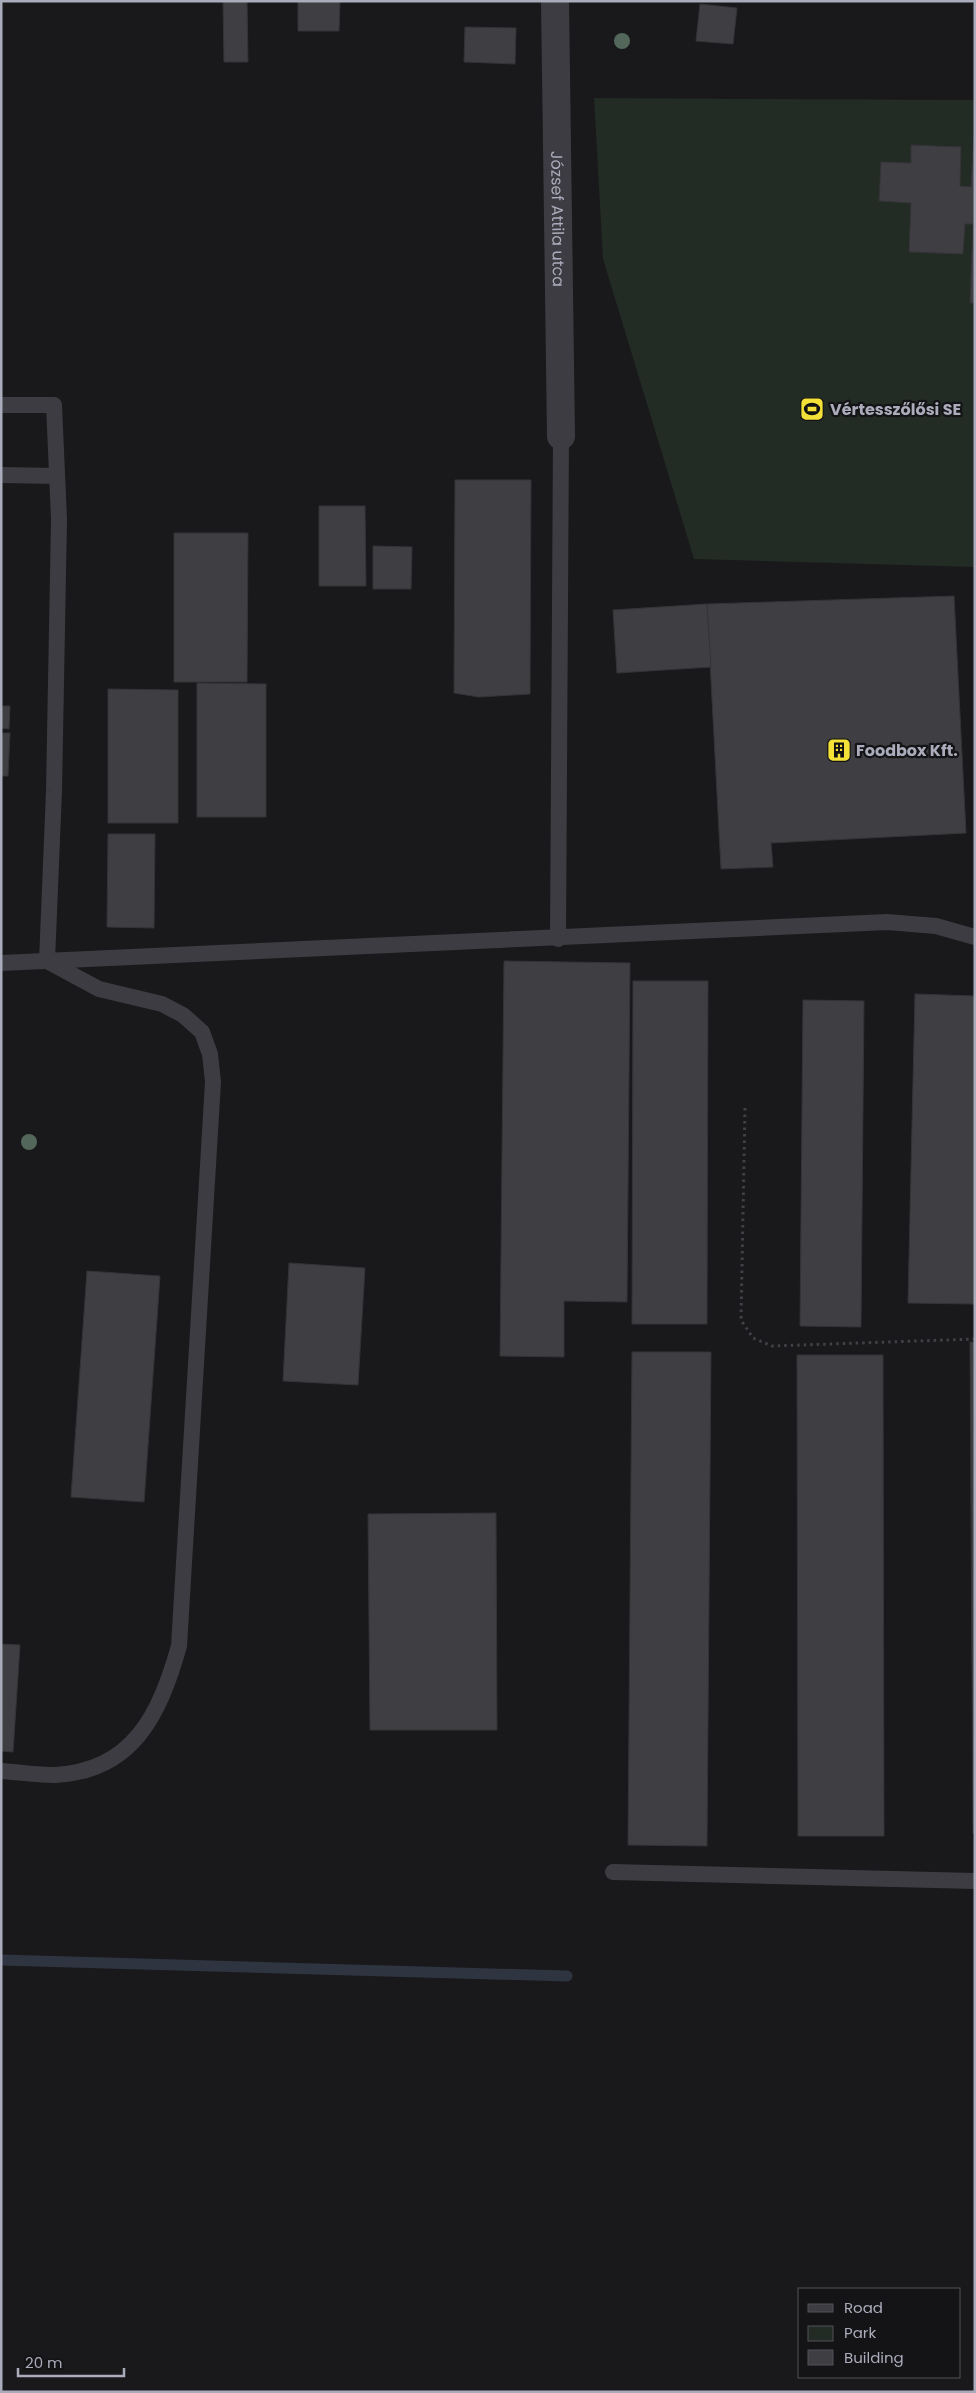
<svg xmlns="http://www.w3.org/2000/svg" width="976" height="2393" font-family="Poppins,sans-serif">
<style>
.green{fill:#232b25}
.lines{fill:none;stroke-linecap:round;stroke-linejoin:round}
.stream{stroke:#2e3440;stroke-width:11}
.building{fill:#3f3e43;stroke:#343337}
.path{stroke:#404047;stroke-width:3;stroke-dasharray:2.5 4;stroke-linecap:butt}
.lane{stroke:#3c3c42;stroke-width:16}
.street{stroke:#3c3c42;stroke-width:28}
.tree{fill:#53675a}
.labels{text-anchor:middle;stroke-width:4.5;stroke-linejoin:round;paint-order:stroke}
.street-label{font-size:16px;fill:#abacbb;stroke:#141416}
.poi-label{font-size:16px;font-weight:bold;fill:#abacbb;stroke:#141416;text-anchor:start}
</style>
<rect width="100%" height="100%" fill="#19191b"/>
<!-- green -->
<path class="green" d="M594,98L975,100V567L694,559L603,259Z"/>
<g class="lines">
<!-- stream -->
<path class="stream" d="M1,1960L567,1976"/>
</g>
<!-- building -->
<g class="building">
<path d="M223,1H247L248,62H224Z"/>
<path d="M298,1H340L339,31H298Z"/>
<path d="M700,4L737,8L733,44L696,41Z"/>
<path d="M465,27L516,28L515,64L464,62Z"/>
<path d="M974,132H975V303H970L973,224H965L963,254L909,252L911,203L879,201L881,162L911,163V145L961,147L960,186L971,187Z"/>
<path d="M455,480H531L530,694L479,697L454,693Z"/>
<path d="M319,506H365L366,586H319Z"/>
<path d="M174,533H248L247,682H174Z"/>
<path d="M373,546L412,547L411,589H373Z"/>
<path d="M954,596L966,833L771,843L773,867L721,869L707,604Z"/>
<path d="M707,604L711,667L617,673L613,610Z"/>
<path d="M197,683L266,684V817H197Z"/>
<path d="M108,689L178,690V823H108Z"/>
<path d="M1,706H10L9,729L1,728Z"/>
<path d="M1,733H10L8,776H1Z"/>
<path d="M108,834H155L154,928L107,927Z"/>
<path d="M504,961L630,963L627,1302L564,1301V1357L500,1356Z"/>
<path d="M633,981H708L707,1324H632Z"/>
<path d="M915,994L975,996V1304L908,1303Z"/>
<path d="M803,1000L864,1001L861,1327L800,1326Z"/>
<path d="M289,1263L365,1268L358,1385L283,1381Z"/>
<path d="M87,1271L160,1276L144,1502L71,1497Z"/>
<path d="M970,1342H975V1833H973Z"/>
<path d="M632,1352H711L707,1846L628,1845Z"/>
<path d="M797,1355H883L884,1836H798Z"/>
<path d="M496,1513L497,1730H370L368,1514Z"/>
<path d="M1,1644L20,1645L13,1752L1,1751Z"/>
</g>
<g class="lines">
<!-- path -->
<path class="path" d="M745,1108L741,1320L753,1338L772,1346L975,1339"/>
<!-- lane -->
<g class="lane">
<path d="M1,405H54L59,519L54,791L47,961"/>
<path d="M1,475L57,476"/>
<path d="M558,939L561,436"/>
<path d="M1,963L887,922L936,926L975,937"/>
<path d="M1,1771C19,1772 37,1775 55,1775C134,1771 160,1713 179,1646L213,1082L210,1054L202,1032L183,1015L162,1004L99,989L47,961"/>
<path d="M613,1872L975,1881"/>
</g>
<!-- street -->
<path class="street" id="s1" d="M555,1L561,436"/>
</g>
<!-- trees -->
<g class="tree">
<circle cx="622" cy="41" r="8"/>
<circle cx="29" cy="1142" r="8"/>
</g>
<!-- icons -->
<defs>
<g id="stadium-square" transform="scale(1.25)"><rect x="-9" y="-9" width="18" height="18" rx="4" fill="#f4e137" stroke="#141416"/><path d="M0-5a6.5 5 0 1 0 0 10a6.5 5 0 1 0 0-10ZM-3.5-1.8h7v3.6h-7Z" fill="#111"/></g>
<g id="building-square" transform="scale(1.25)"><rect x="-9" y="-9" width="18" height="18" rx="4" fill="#f4e137" stroke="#141416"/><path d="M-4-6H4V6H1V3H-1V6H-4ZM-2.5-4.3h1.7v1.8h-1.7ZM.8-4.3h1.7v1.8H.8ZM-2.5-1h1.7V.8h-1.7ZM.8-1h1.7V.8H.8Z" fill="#111"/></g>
</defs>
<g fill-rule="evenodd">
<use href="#stadium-square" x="812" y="409"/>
<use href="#building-square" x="839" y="750"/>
</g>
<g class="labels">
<!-- street labels -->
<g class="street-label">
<text dy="6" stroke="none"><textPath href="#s1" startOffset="218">József Attila utca</textPath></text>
</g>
<!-- poi labels -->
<g class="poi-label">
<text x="830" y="415">Vértesszőlősi SE</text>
<text x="856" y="756">Foodbox Kft.</text>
</g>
</g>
<!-- border -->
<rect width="976" height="2393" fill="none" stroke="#abacbb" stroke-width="5"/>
<!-- legend -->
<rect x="798" y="2288" width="162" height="90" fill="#141416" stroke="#505158"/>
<rect x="808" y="2304" width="25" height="8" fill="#3c3c42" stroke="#505158"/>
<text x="844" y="2313" font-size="15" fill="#abacbb">Road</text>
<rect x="808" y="2326" width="25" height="15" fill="#232b25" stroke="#505158"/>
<text x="844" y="2338" font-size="15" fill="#abacbb">Park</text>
<rect x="808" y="2350" width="25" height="15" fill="#3f3e43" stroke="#505158"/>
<text x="844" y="2363" font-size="15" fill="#abacbb">Building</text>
<!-- scale -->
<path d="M18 2368v8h106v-8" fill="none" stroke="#abacbb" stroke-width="2.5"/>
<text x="25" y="2368" font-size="15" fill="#abacbb" stroke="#141416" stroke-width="4" paint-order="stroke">20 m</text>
</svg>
